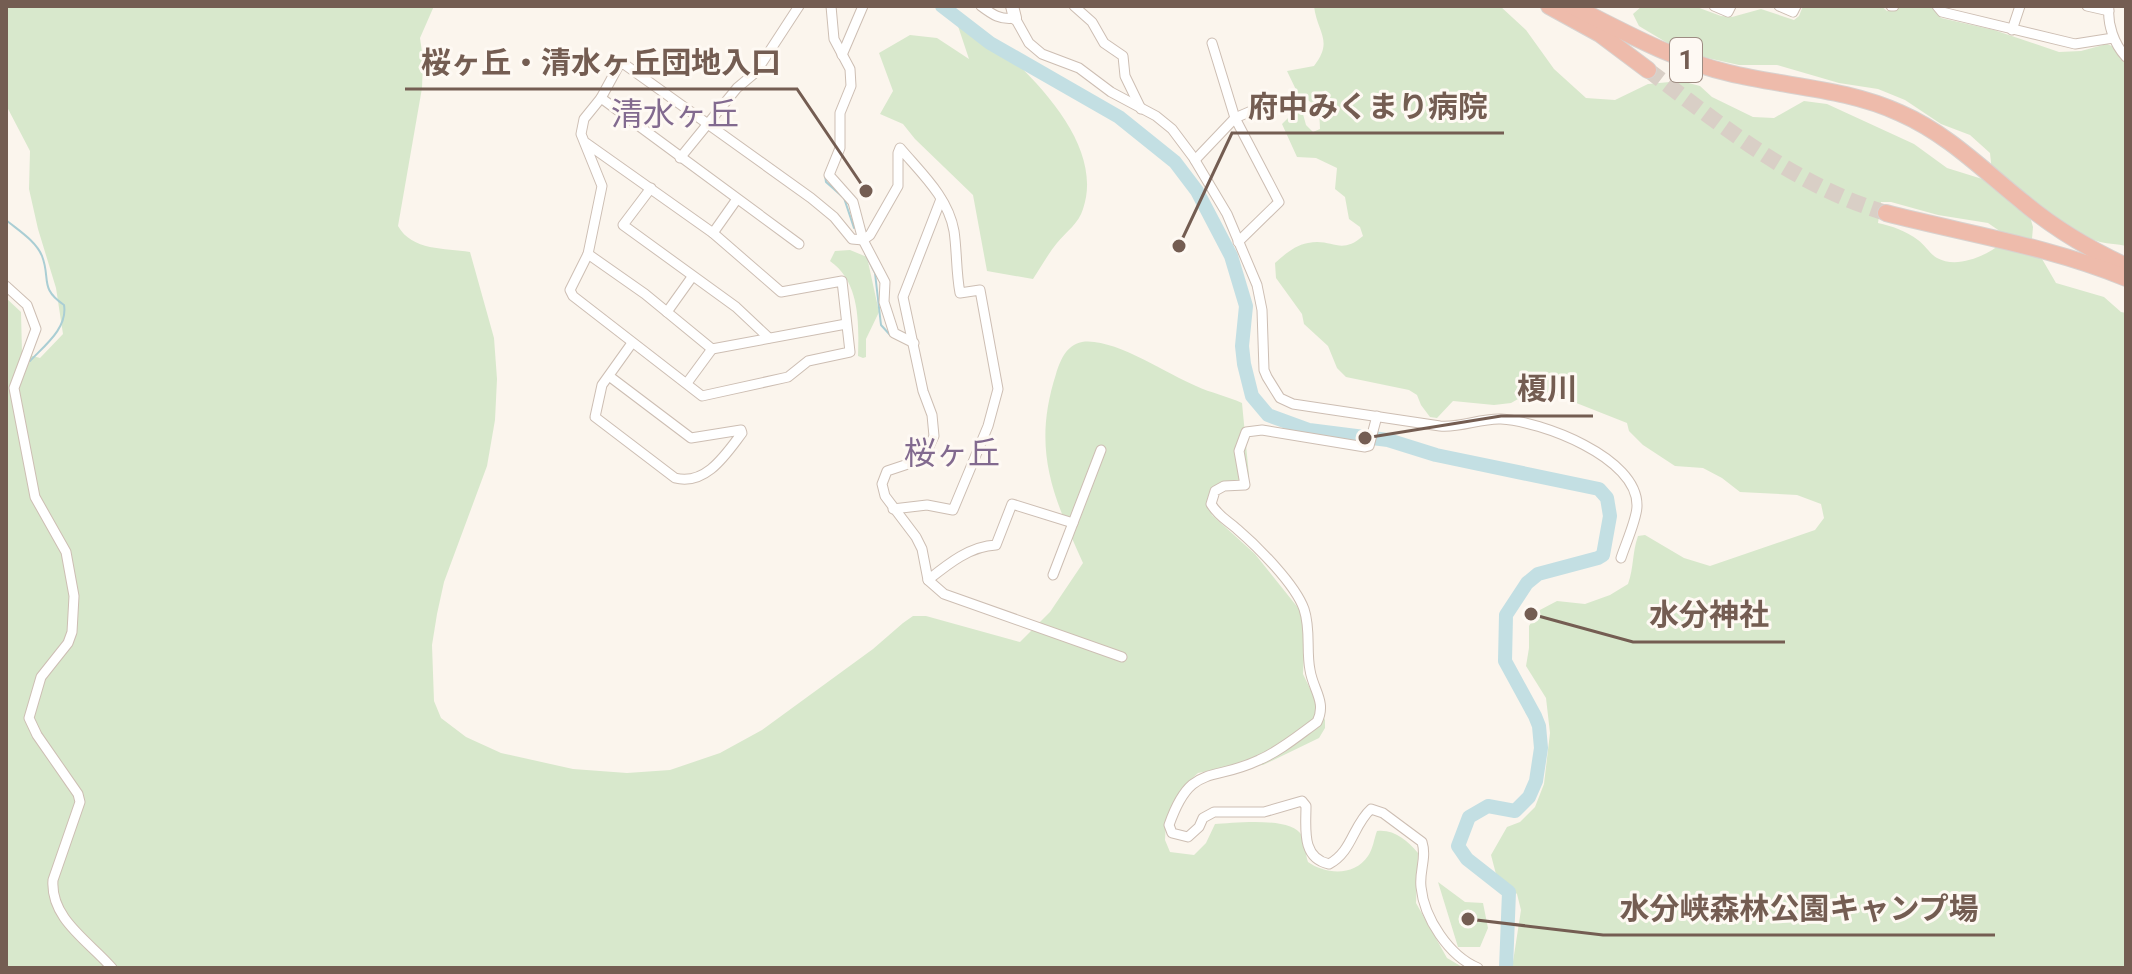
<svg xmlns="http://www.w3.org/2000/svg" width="2132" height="974" font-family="Roboto,'Noto Sans JP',sans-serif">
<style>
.green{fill:#d8e8cc}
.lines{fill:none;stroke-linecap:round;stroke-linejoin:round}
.stream{stroke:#aaced4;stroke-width:2}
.river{stroke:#c3dfe3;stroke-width:14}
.highway-tunnel{stroke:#d9cfc6;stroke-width:16;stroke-dasharray:16 8;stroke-linecap:butt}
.street-casing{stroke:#cdbeb3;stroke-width:11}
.secondary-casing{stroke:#cfbeb1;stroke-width:14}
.highway-casing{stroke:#d8d2cf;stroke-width:18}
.street{stroke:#fff;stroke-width:9}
.secondary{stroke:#fff;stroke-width:12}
.highway{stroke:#eebbab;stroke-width:16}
.labels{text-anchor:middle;stroke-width:6;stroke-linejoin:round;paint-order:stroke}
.shield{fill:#fef9f3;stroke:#9d8c82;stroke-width:2}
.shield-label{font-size:26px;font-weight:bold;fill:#745d52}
.quarter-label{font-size:32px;fill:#826a8f;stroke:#fef9f3}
.leader{fill:none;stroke:#745d52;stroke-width:3}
.callout-dot{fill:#745d52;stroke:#fef9f3;stroke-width:3}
.callout-label{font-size:30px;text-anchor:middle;font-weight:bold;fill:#745d52;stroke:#fef9f3;stroke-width:6;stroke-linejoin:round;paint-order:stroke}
</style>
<rect width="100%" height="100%" fill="#fbf5ed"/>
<!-- green -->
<g class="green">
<path d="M6,6H434L420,38L423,59L422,88L398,226C412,251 445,248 470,252L494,338L497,379L495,420L487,466L444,582L437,614L432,645L434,701L441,718L466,737L501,753L573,769L627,773L670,770L720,753L762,730L873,649L903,623L913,616H926L1020,642L1050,612L1083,563C1052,494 1032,449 1056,374C1060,361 1066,345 1082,342C1113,337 1167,374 1196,386C1211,393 1227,396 1242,403L1249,476L1243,489L1211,490L1208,503L1212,515L1255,554L1299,609L1305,629L1303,674L1325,720V728L1319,738L1263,765L1222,768L1198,773L1186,784L1166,821L1165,840L1170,852L1194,855L1206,843L1215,824C1234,823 1293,816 1302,836C1306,843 1305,854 1308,862C1325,874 1354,877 1368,856C1373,849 1374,839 1377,831C1394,829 1407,840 1418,853L1416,903L1447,958L1464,968H6V298L21,312L22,353L40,358L63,334L56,288L38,229L29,189L30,151L6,105Z"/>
<path d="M1314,6H1500L1526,30L1554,69L1586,98L1615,100L1648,84L1681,81L1700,86L1712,97L1753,117L1774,118L1804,101L1827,104L1914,144L1947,168L1992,182L2029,213L2033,227L2032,239L2004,234L1988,223L1938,215L1891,202H1881L1878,223C1892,226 1906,231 1918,240C1925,245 1930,254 1937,258C1957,269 1986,256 2002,243L2038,252L2056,283L2104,297L2121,312L2126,313V968H1512L1521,910L1517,894L1497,878L1491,855L1507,827L1520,822L1535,807L1544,784L1550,733L1546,698L1526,666L1529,648V626L1538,611L1557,601L1585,604L1610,595L1628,584C1634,567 1632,553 1638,536L1645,535L1684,558L1710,566L1815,530L1824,518L1821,504L1797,495L1740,492L1722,478L1703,468L1675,466L1643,445L1629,431L1627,423L1551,393L1534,390L1511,403L1494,405L1453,401L1437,418L1430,417L1421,405L1417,395L1409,390L1346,377L1337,368L1328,346L1304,324L1302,314L1276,278L1275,263C1284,255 1295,245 1308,243C1333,238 1340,256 1363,236L1360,227L1349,219L1345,197L1335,189L1337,168L1316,158L1297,157L1282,124L1294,112L1303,114L1306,125L1313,132L1320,129C1320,110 1317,103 1299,96L1287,71L1314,66C1334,40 1317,33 1314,6Z"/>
<path d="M1642,6H1694L1721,16L1732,17L1761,9L1794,20L1799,16L1803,6H1881L1887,11L1902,6H1932L1941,18L1994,30L2059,52L2081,51L2107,44L2112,46L2126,65V246C2118,244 2109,244 2100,242C2064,232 2022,194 1992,172L1990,153L1970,135L1941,124L1905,100L1878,89L1839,83L1777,65H1739L1703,57L1669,44L1639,26L1633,14Z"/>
<path d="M952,8C1004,49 1109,133 1083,209C1079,223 1066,232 1057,243C1048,254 1041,267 1033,279L987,271L973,195L915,139L903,124L880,114L893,91L879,53L910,35L937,38L969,59Z"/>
<path d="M850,250L867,257L879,312L866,339V357L863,358L858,356C859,323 860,282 830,261L835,251Z"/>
<path d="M1438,882L1465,902L1483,903L1488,928L1480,947H1458Z"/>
</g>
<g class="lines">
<!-- stream -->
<g class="stream">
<path d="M825,175L826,182L844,198L854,228"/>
<path d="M6,220C18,230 36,241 42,256C51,279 39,288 64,305C68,328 44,346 30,361"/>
<path d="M865,253L875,273L881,325L891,336"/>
</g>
<!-- river -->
<path class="river" d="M942,6L990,43L1119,117L1175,162L1197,191L1231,256L1246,306L1242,346L1244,364L1252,396L1268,415L1309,430L1388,440L1436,455L1599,489L1607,498L1610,516L1603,555L1598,558L1538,574L1527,583L1506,615L1505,661L1535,716L1539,726L1541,748L1536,781L1529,797L1515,811L1488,806L1469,817L1458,846L1467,859L1509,892L1506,968"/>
<!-- highway-tunnel -->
<path class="highway-tunnel" d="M1648,70C1722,126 1796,186 1886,213"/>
<!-- street casing -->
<g class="street-casing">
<g id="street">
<path d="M831,6L834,39L850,69L851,86L840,113V148L829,175L853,202L863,240L885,282L884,302L894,333L914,343"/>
<path d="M981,6C993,15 1000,20 1015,18L1029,43L1042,54L1079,68L1111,92L1156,116L1172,129L1193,157L1227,214L1257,285L1262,310L1264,370L1267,377L1280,398L1293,404C1342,411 1391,419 1440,426C1460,428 1481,418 1501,419C1540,421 1638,457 1637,506C1637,519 1625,545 1621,558"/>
<path d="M1074,6L1092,22L1104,43L1123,56L1125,76L1141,109"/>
<path d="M1714,6L1728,12L1731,6"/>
<path d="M1779,6L1793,12L1796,6"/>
<path d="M1891,6H1894"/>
<path d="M1937,6L1942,12L2075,44L2113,38"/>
<path d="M2087,6L2109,11"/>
<path d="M2109,6C2107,24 2114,44 2126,57"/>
<path d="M2012,30L2020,6"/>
<path d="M1212,43L1235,118L1279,202L1238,242"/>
<path d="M842,55L863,6"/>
<path d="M601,98L799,244"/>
<path d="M586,143L713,233L781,292L842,281L850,352L808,361L788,377L702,396L573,296L570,290L588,254L602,186L581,134L584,119L601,98L619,65L624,64L811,198L834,217L852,239L863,240L870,235L898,186V153L900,148C921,173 948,197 954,231C957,251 956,272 960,293L980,290L998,389L988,426L953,510L927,505L893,509"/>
<path d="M680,158L737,88L756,72L799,6"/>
<path d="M1195,160L1235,118L1256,109"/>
<path d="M651,188L623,225L736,307L769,338"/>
<path d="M941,199L903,297L923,391L932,415L934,436L926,453L917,461L887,471L882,484L885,496L916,537L922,549L928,580L944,594L1122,657"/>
<path d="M713,233L737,199"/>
<path d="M588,254L645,294L712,349L846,324"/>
<path d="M6,286L27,305L36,329L14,388L35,497L66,552L74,596L72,632L68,643L41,677L29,718L37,735L78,794L80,802L53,880C50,919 90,942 112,968"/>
<path d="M667,312L692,277"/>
<path d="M609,376L691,438L741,430L742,433C726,454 706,486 675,478L595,417L602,385L632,343"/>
<path d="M687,383L712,349"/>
<path d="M1377,416L1369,446L1365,447L1262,430L1246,432L1239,451L1245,485L1224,486L1215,491L1211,504C1219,517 1227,520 1237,529C1258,547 1295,584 1304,609C1311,630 1306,650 1310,670C1313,690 1327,702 1317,722C1299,735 1280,751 1259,760C1211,783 1191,762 1169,825L1172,833L1188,837L1199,827L1203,818L1214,812H1264L1302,801L1306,806C1306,828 1301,858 1329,864C1352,852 1353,825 1371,809L1383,813L1422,842C1427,858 1419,871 1421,887C1424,918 1449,956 1478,968"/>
<path d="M1053,575L1101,450"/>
<path d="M928,580C948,564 970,546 996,545L1012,504L1073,523"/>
</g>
</g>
<!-- secondary casing -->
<g class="secondary-casing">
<path id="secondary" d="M1012,6L1015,18"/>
</g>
<!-- highway casing -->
<g class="highway-casing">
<g id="highway">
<path d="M1549,6L1600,34L1648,70"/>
<path d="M1572,6C1623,31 1673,60 1729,73C1786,87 1846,88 1900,113C1948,134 1983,170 2023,202C2054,228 2089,249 2126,266"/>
<path d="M1886,213C1967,234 2048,246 2126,278"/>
</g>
</g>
<!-- street -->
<use href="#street" class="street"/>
<!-- secondary -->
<use href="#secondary" class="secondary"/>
<!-- highway -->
<use href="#highway" class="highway"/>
</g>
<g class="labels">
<!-- shield labels -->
<rect class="shield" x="1670" y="38" width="32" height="44" rx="6"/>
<g class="shield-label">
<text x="1686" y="69">1</text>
</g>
<!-- quarter labels -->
<g class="quarter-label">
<text x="675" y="125">清水ヶ丘</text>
<text x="952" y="464">桜ヶ丘</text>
</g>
</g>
<!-- callouts -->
<path class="leader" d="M866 191L797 89H405M1179 246L1232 133H1504M1365 438L1501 416H1593M1531 614L1633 642H1785M1468 919L1603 935H1995"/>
<g class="callout-dot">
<circle cx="866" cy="191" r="8"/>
<circle cx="1179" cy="246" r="8"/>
<circle cx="1365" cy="438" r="8"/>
<circle cx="1531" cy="614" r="8"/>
<circle cx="1468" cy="919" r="8"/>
</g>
<g class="callout-label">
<text x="601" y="73">桜ヶ丘・清水ヶ丘団地入口</text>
<text x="1368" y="117">府中みくまり病院</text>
<text x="1547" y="399">榎川</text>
<text x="1709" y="625">水分神社</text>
<text x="1799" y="919">水分峡森林公園キャンプ場</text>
</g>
<!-- border -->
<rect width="2132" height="974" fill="none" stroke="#745d52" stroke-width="16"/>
</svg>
